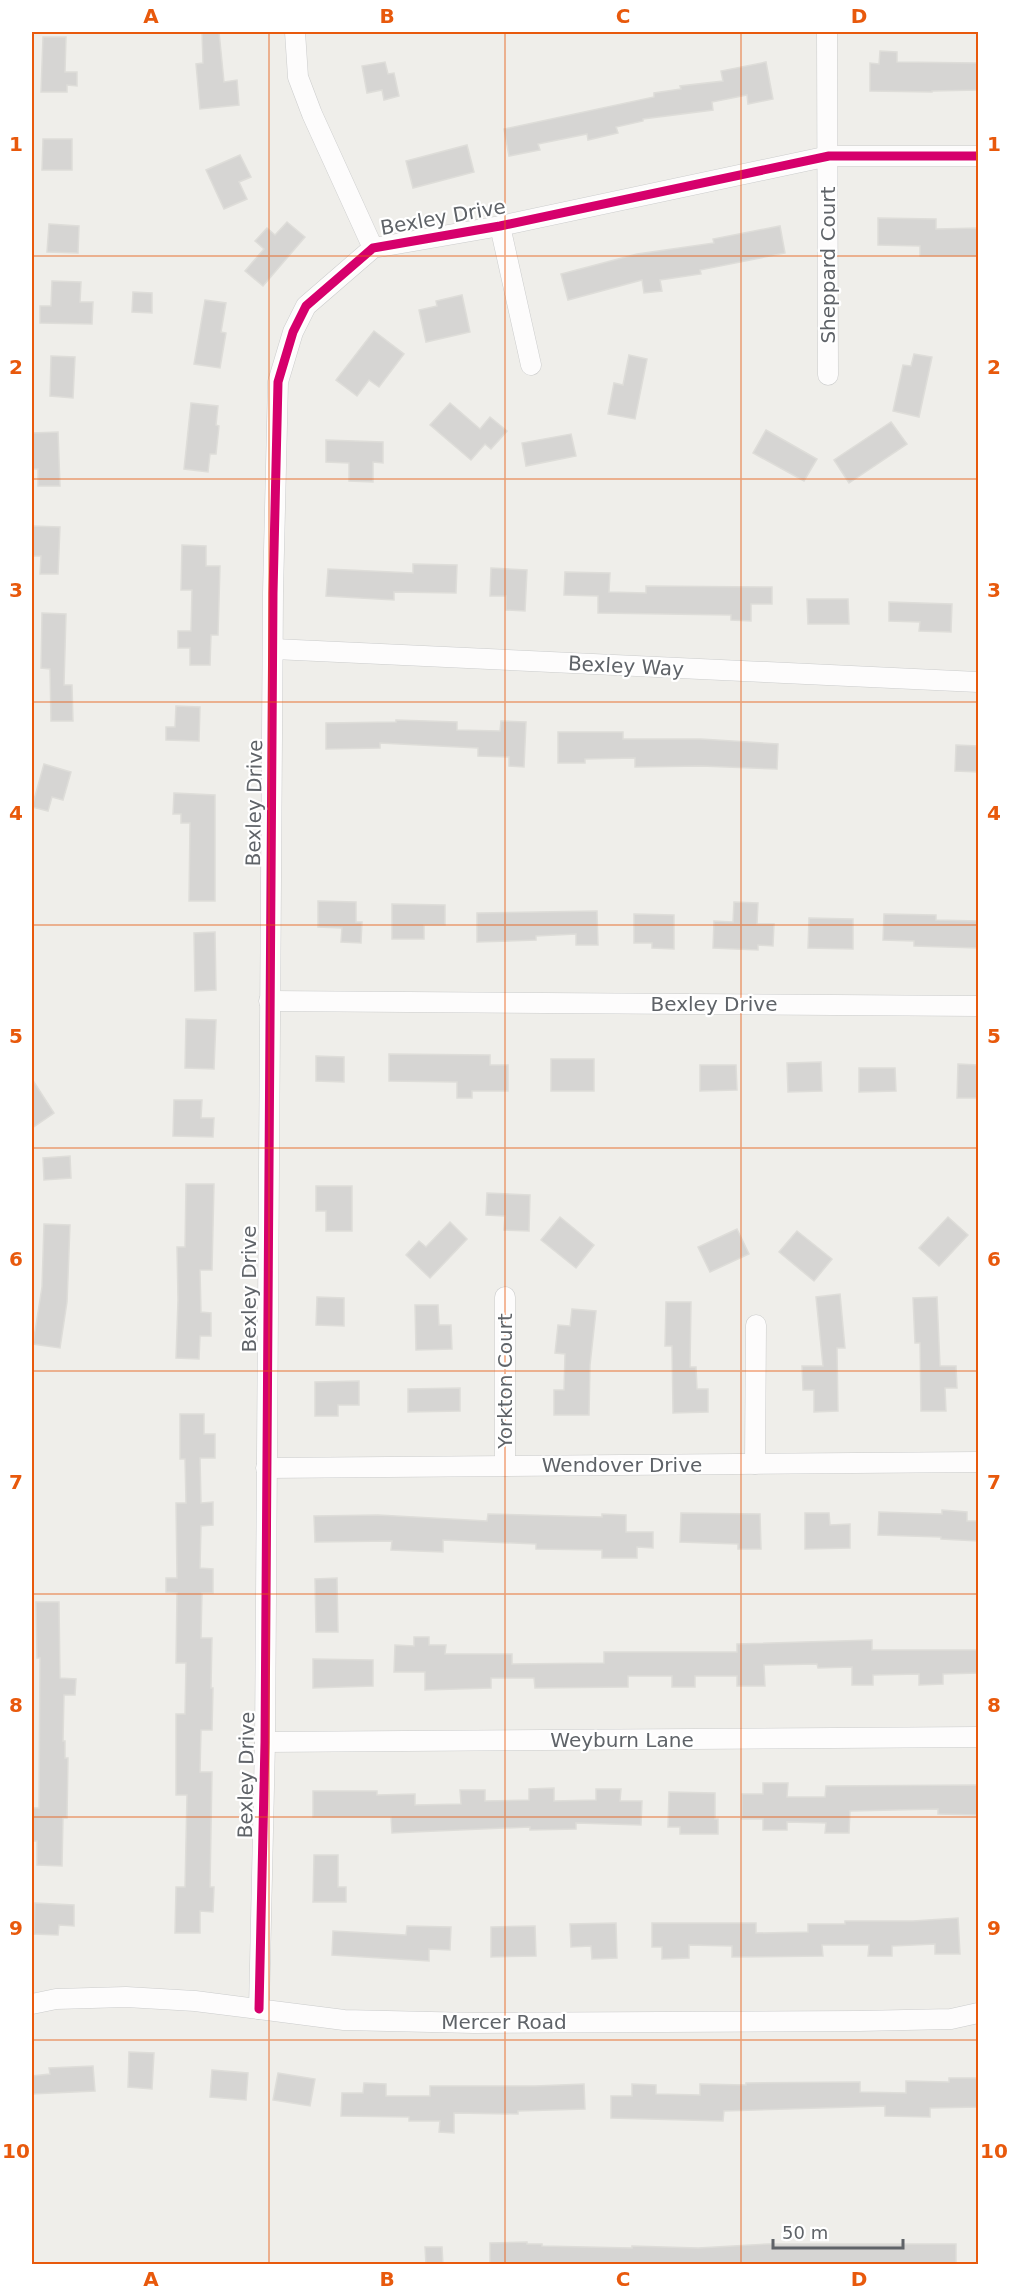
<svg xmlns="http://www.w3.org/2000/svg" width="1010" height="2296" font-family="'DejaVu Sans',sans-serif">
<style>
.building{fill:#d6d5d3;stroke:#deddd9;stroke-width:1.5}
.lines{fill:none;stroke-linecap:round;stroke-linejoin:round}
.minor-casing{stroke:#cbcccc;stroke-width:21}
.minor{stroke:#fdfcfc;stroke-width:20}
.cycleway-casing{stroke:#fff;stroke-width:13}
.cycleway{stroke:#d6006c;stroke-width:9}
.grid{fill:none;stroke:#e8590c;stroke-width:1.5;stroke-opacity:0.55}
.labels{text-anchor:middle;stroke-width:4.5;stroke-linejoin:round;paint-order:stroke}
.street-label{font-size:20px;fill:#5f6368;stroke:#fff}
.neatline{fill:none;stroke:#e8590c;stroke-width:2}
.grid-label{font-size:20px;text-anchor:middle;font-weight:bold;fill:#e8590c}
</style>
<rect width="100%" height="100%" fill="#efeeea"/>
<!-- building -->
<g class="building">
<path d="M202,32H219L224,82L237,80L239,105L200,109L196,64L203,63Z"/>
<path d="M43,37H66L65,72H77V86L67,85V92H41Z"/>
<path d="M880,51L897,52V62L978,63V90L932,91V92L870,91V63L879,64Z"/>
<path d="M385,62L388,74L394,73L399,96L384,100L382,90L367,93L362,66Z"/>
<path d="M766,62L773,99L748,104L747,95L712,102L713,110L643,119V121L616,127L618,133L588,140L587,134L538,144L540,150L509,156L504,129L654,97V93L681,89L680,86L723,81L721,71Z"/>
<path d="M43,139H72V170H42Z"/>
<path d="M467,145L474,172L413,188L406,161Z"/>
<path d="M240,155L251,177L239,182L247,199L224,209L206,170Z"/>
<path d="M878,218L936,219V229L978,228V256H920V246L878,245Z"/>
<path d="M287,222L305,237L263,286L245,271L264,249L255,241L267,228L275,235Z"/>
<path d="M49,224L79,226L78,253L47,252Z"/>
<path d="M780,226L785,253L700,270L701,274L660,280L662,291L644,293L642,280L568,300L561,274L637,254L714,243L713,239Z"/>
<path d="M52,281L81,282L80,302H93L92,324L40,323V306H51Z"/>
<path d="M133,292L152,293V313L132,312Z"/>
<path d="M462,295L470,332L426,342L419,310L437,306L436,301Z"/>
<path d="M205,300L226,303L221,332L226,333L220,368L194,364Z"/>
<path d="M374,331L404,354L379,387L369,380L357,396L336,380Z"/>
<path d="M914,354L932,357L919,417L893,411L903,365L911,366Z"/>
<path d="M629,355L647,359L635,419L608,414L614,383L623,385Z"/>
<path d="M51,356L75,357L73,398L50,396Z"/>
<path d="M191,403L218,406L216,425L219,426L216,454H210L208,472L184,469Z"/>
<path d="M450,403L480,429L490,417L507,431L491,449L485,444L471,460L430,425Z"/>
<path d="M891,422L907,444L849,483L834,460Z"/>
<path d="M766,430L817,459L804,481L753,453Z"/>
<path d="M58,432L60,486H38V469H32V433Z"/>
<path d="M571,434L576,456L526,466L522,443Z"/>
<path d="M326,440L383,442V463L373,462V482L349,481V463L326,462Z"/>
<path d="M32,526L60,527L58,574H40L41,556H32Z"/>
<path d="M182,545L206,546V566H220L218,635H211L210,665H190V648H178V631H191L192,590H181Z"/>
<path d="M413,564L457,565L456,593L394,592V600L326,596L328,569L413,573Z"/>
<path d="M491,568L527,570L525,611L506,610V596H490Z"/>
<path d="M565,572L610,573L609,592L646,593V586L772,587V604H751V621L731,620V615L598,613V596L564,595Z"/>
<path d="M807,599H848L849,624H808Z"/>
<path d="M889,602L952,604L951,632L919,631L920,622L889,621Z"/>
<path d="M42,613L66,614L64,685H72L73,721H51L50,669L41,668Z"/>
<path d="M176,706L200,707L199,741L166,740V727H175Z"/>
<path d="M396,720L457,722V730L500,731L501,721L526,722L524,767L509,766V757L478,756V748L380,743V748L326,749V723L396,722Z"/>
<path d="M558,732H623V739H701L778,744L777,769L701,766L635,767V758L585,759V763H558Z"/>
<path d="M956,745L978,746V772L955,771Z"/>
<path d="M44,764L71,772L63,800L52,797L48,811L32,807Z"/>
<path d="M174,793L215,795V901H189L190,823H181V814H173Z"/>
<path d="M318,901L356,902V922H362L361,943L341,942L342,928L318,927Z"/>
<path d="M734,902L758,903L757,924H774L773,946L758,945V950L713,948L714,921L733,922Z"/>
<path d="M392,904L445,905V925H424V939H392Z"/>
<path d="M597,911L598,945H576V934L536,936V940L477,942V913Z"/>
<path d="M634,914L674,915V949L652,948V943H634Z"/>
<path d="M884,914L936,915V920L978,921V948L914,946V941L883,940Z"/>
<path d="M809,918L853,919V949L808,948Z"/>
<path d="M215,932L216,990L195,991L194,933Z"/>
<path d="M186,1019L216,1020L214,1069L185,1068Z"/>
<path d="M389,1054L490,1055V1065H508V1091H472V1098H457V1082L389,1081Z"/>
<path d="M316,1056L344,1057V1082L316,1081Z"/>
<rect x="551" y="1059" width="43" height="32"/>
<path d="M821,1062L822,1091L788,1092L787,1063Z"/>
<path d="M958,1064L978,1065V1098H957Z"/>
<path d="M700,1065H736L737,1090L700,1091Z"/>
<path d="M859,1068H895L896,1091L859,1092Z"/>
<path d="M32,1079L54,1113L32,1128Z"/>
<path d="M174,1100H202L201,1118H214L213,1137L173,1136Z"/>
<path d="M70,1156L71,1178L44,1180L43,1158Z"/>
<path d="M186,1184H214L212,1270H200L201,1312L211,1313V1336H200L199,1359L176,1358L178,1300L177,1247H185Z"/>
<path d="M316,1186H352V1231H326V1211H316Z"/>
<path d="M487,1193L530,1195L529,1231L504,1230L505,1216L486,1215Z"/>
<path d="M560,1217L594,1245L576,1268L541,1240Z"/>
<path d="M948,1217L968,1235L939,1266L919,1248Z"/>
<path d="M450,1222L467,1239L430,1278L406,1255L419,1241L426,1247Z"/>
<path d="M44,1224L70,1225L67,1302L60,1348L33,1344L42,1287Z"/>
<path d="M737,1229L749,1254L710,1272L698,1247Z"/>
<path d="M797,1231L832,1259L814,1281L779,1252Z"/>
<path d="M840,1294L845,1348H837L838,1411L814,1412V1390H803L802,1366H823L816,1297Z"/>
<path d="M317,1297L344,1298V1326L316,1325Z"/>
<path d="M937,1297L940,1366H956L957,1388H945L946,1411H921L920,1343H915L913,1298Z"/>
<path d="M666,1302H691L690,1367H696L697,1389H708V1412L673,1413L672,1346H665Z"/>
<path d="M415,1305H438L439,1325H451L452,1349L416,1350Z"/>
<path d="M572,1309L596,1311L590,1365L589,1415H554V1390H564L565,1354L555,1353L558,1325L570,1326Z"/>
<path d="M359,1381V1405H338V1416H315V1382Z"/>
<path d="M460,1388V1411L408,1412V1389Z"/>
<path d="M180,1414H204V1434H215V1458H200L201,1503L213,1502V1525L201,1526L200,1568L213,1569V1593H202L201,1638H212L211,1688H213L212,1730H201L200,1772H212L210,1887H214L213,1912L200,1911V1933H175L176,1887H185L187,1795H176V1714H185L186,1663H176L177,1593L166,1592V1578H177L176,1503H186L185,1459H180Z"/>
<path d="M942,1510L967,1512V1521H978V1541L941,1539V1537L878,1535L879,1512L942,1514Z"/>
<path d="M681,1513L760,1514L761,1549H738V1544L680,1542Z"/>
<path d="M805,1513H829L830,1525L850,1524V1548L805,1549Z"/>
<path d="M488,1514L602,1517V1514L626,1515V1532H653V1548L637,1547V1558H602V1550L536,1549V1544L443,1540V1552L391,1550L392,1541L315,1542L314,1516L378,1515L487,1521Z"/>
<path d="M337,1578L338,1632H316L315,1579Z"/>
<path d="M36,1602H59L60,1678L76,1679L75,1695H64L63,1741H65V1758H68L67,1818H63L62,1866L37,1865V1841H32V1808H39L40,1658H37Z"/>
<path d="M414,1637H429V1645H446L445,1654H512V1664L604,1663V1652H737V1644L872,1640V1650H978V1673L943,1674V1684L919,1685V1674L873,1675V1685H852V1667L818,1668L817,1664L764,1665L765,1686H737V1676H695V1687H672V1676H628V1687L535,1688L534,1678H491V1688L425,1690V1672H394L395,1645L414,1646Z"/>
<path d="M313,1659L373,1660V1686L313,1688Z"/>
<path d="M763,1783H788L787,1797H825L826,1786L978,1785V1815L938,1814V1809L850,1811L849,1833H825L826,1823L787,1822V1830H763V1819H742V1794H763Z"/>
<path d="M554,1788V1801L596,1800V1789H621L620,1801H642L641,1825L576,1823V1829L530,1830V1827L392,1833L391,1817H313V1791H377V1795L415,1794V1805L461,1804L460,1790H485V1801L529,1800V1789Z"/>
<path d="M669,1792L715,1793V1819H718V1834H680V1827H668Z"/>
<path d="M314,1855H338V1887H346V1902H313Z"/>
<path d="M35,1903L74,1905V1926L59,1925L58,1935L34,1934Z"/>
<path d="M958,1918L960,1954H935V1944L892,1946V1956H868L869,1945H822L823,1956L732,1957V1946L689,1945V1958L662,1959V1947H652V1923H756V1933L808,1932V1924H845V1921H913Z"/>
<path d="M616,1923L617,1958L592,1959L591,1946L571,1947L570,1924Z"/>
<path d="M407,1926L451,1927L450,1950L429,1949V1961L332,1955L333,1931L406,1935Z"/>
<path d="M535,1926L536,1956L491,1957V1927Z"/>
<path d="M129,2052L154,2053L152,2089L128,2087Z"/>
<path d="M93,2066L95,2091L32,2094V2076L50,2074L49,2068Z"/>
<path d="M212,2070L248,2073L246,2100L210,2097Z"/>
<path d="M278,2073L315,2079L310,2106L273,2100Z"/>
<path d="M949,2078H978V2107L930,2108V2117L885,2116V2106L724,2111L723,2121L611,2118V2096H632V2084L656,2085V2094L700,2095V2084L746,2085V2083L860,2082V2092L906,2093V2081L949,2082Z"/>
<path d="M364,2083L386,2084V2096H430V2086H535L584,2084L585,2109L518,2111V2114L454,2113V2133L439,2132L440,2121H409V2117L341,2116L342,2093H363Z"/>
<path d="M527,2242V2244H542V2246L632,2248V2246L698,2248L768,2244H956V2265H490V2243Z"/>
<path d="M425,2247H442L443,2265H426Z"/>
</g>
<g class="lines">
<!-- minor casing -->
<g class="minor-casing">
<g id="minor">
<path d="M295,32L298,77L312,114L373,248"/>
<path d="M827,32L828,375"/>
<path d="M500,226L531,365"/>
<path d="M274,649L978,682"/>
<path d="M269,1001L978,1006"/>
<path d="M755,1464L756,1325"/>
<path d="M505,1466V1297"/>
<path d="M266,1468L978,1462"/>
<path d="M265,1742L978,1737"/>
<path d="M32,2004L56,1999L126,1997L195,2001L344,2020L474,2023L859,2021L951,2019L978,2013"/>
<path d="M259,2009L265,1742L273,593L278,382L293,332L306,306L373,248L500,226L829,156H978"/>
</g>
</g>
<!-- minor -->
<use href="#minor" class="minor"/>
<!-- cycleway casing -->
<g class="cycleway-casing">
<path id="cycleway" d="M259,2009L265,1742L273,593L278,382L293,332L306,306L373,248L500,226L829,156H978"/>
</g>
<!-- cycleway -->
<use href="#cycleway" class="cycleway"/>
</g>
<!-- grid -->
<path class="grid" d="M269,32V2264M505,32V2264M741,32V2264M32,256H978M32,479H978M32,702H978M32,925H978M32,1148H978M32,1371H978M32,1594H978M32,1817H978M32,2040H978"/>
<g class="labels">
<!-- street labels -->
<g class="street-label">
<text transform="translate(443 217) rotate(-10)" y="7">Bexley Drive</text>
<text transform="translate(828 265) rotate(-90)" y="7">Sheppard Court</text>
<text transform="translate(626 666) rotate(3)" y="7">Bexley Way</text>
<text transform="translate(254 803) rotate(-89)" y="7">Bexley Drive</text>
<text x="714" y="1011">Bexley Drive</text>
<text transform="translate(249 1289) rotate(-90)" y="7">Bexley Drive</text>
<text transform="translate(505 1381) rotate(-90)" y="7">Yorkton Court</text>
<text x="622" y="1472">Wendover Drive</text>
<text x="622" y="1747">Weyburn Lane</text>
<text transform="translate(246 1775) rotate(-89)" y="7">Bexley Drive</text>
<text x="504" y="2029">Mercer Road</text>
</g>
</g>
<!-- border -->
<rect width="1010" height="2296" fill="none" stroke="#ffffff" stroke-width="66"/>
<!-- scale -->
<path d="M773 2239v9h130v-9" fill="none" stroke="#5f6368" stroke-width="3"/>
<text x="782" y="2239" font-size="18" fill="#5f6368" stroke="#ffffff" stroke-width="4.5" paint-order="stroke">50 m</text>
<rect x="33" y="33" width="944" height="2230" class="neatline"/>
<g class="grid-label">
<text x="151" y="23">A</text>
<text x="387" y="23">B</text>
<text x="623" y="23">C</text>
<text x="859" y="23">D</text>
<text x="16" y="151">1</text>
<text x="994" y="151">1</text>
<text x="16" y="374">2</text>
<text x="994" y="374">2</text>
<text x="16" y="597">3</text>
<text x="994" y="597">3</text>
<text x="16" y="820">4</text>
<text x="994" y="820">4</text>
<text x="16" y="1043">5</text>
<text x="994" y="1043">5</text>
<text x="16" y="1266">6</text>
<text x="994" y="1266">6</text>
<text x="16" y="1489">7</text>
<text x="994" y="1489">7</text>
<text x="16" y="1712">8</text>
<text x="994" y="1712">8</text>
<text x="16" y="1935">9</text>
<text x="994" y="1935">9</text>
<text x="16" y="2158">10</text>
<text x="994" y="2158">10</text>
<text x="151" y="2286">A</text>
<text x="387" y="2286">B</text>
<text x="623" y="2286">C</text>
<text x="859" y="2286">D</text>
</g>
</svg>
